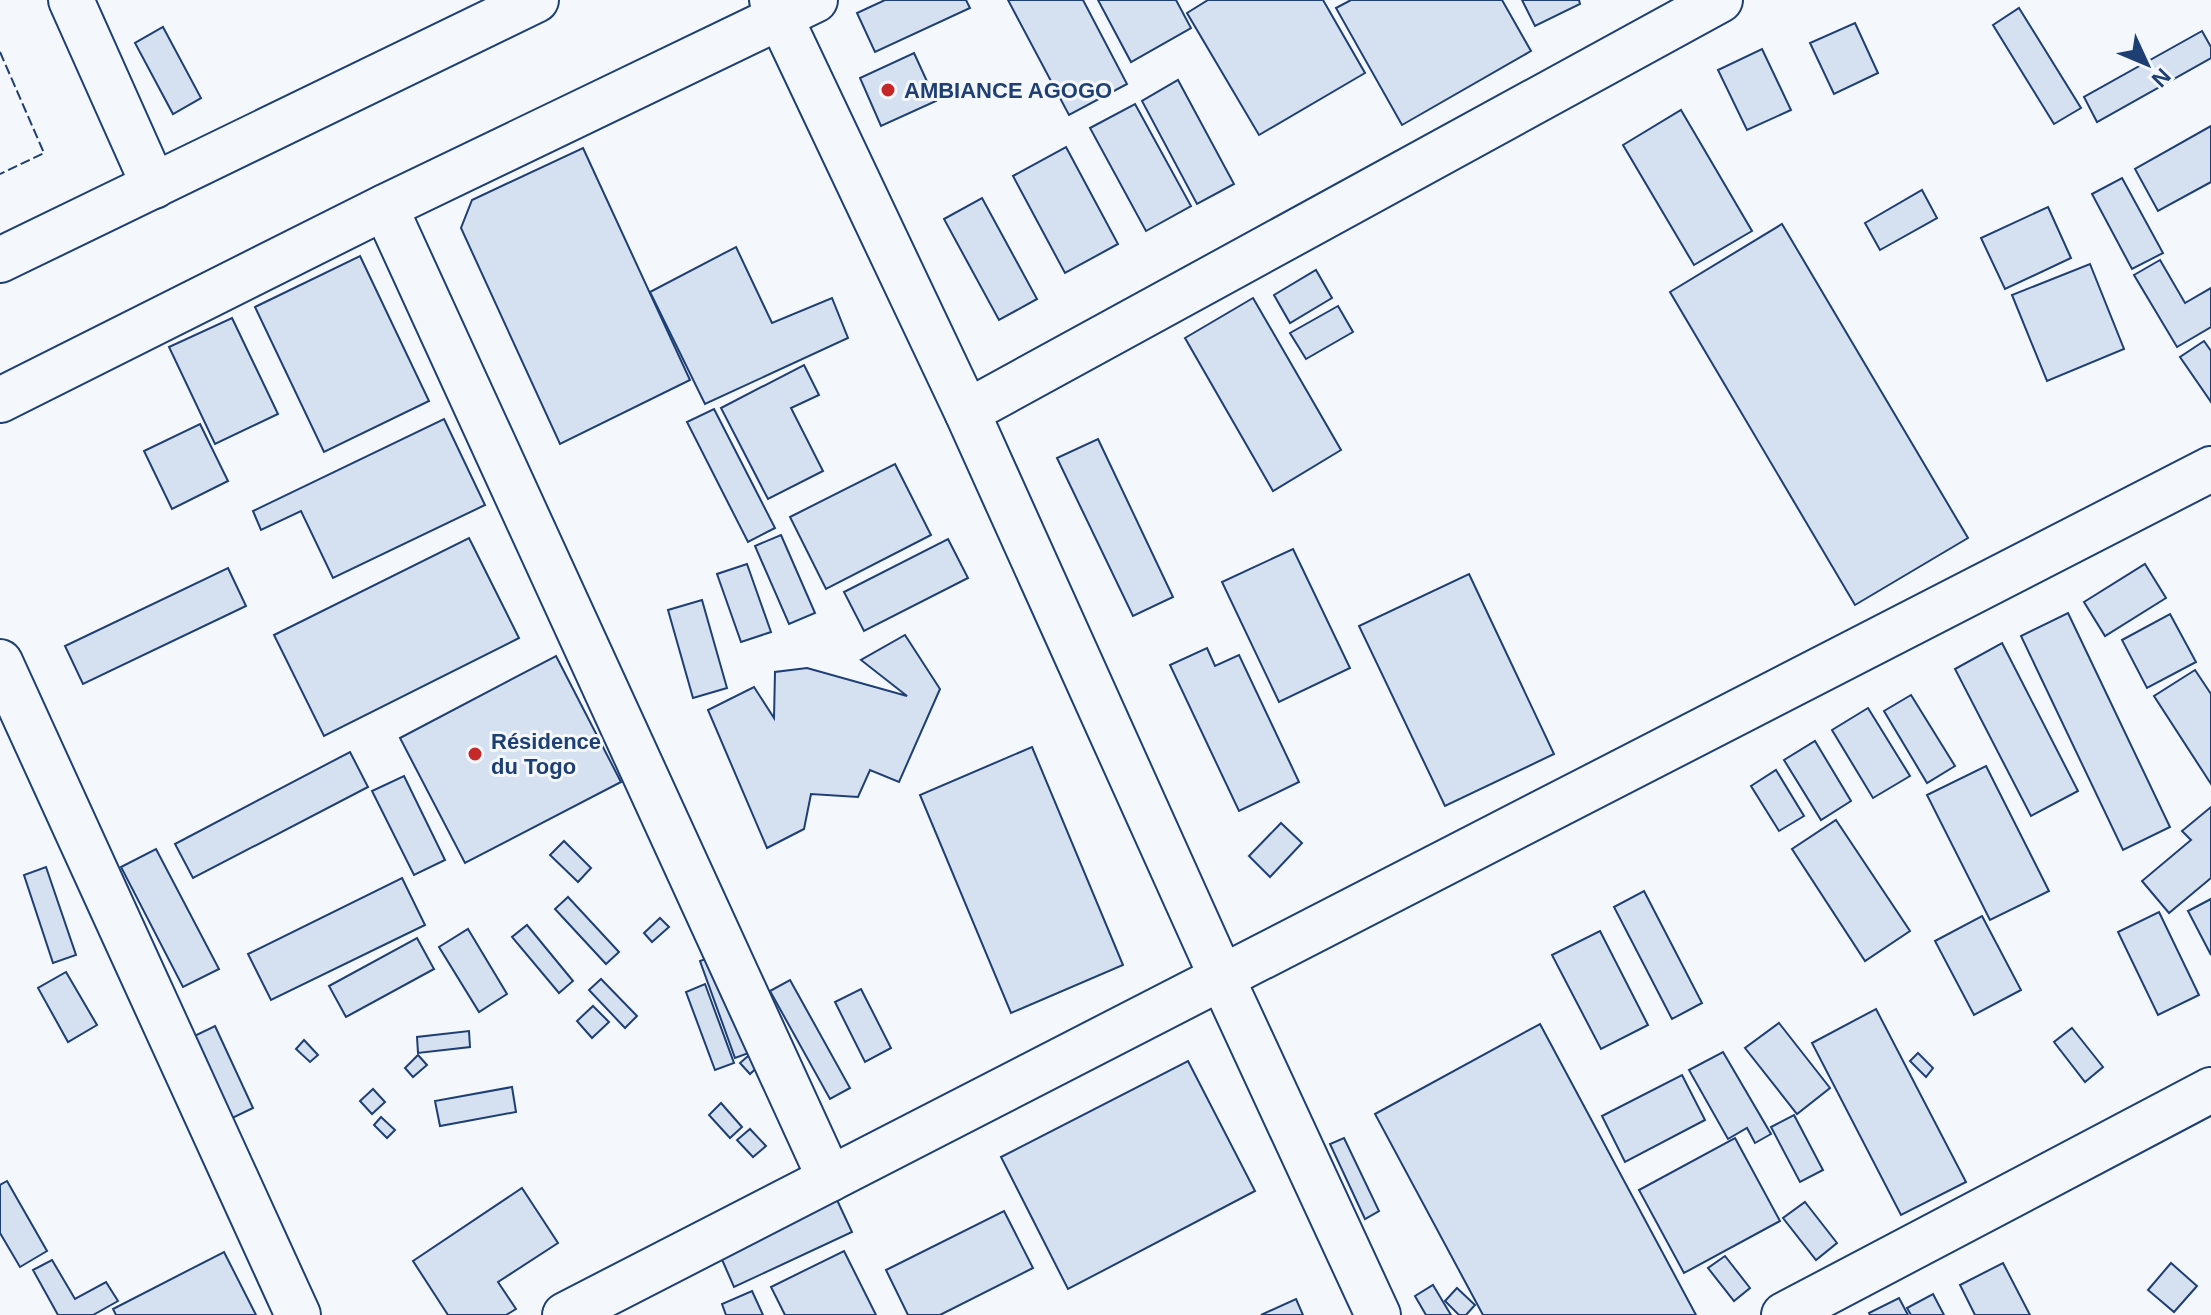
<svg xmlns="http://www.w3.org/2000/svg" width="2211" height="1315" font-family="Arial,sans-serif">
<style>
.building{fill:#d5e0f0;stroke:#1d3f73;stroke-width:2}
.lines{fill:none;stroke-linecap:round;stroke-linejoin:round}
.street-casing{stroke:#1d3f73;stroke-width:48}
.secondary-casing{stroke:#1d3f73;stroke-width:48}
.street{stroke:#f4f7fb;stroke-width:44}
.secondary{stroke:#f4f7fb;stroke-width:44}
.fence{stroke:#1d3f73;stroke-width:2;stroke-dasharray:10 4;stroke-linecap:butt}
.poi-dot{fill:#c62828;stroke:#f4f7fb;stroke-width:3}
.labels{text-anchor:middle;stroke-width:6;stroke-linejoin:round;paint-order:stroke}
.poi-label{font-size:22px;font-weight:bold;fill:#1d3f73;stroke:#f4f7fb;text-anchor:start}
</style>
<rect width="100%" height="100%" fill="#f4f7fb"/>
<!-- building -->
<g class="building">
<path d="M885,0H966L970,8L875,52L857,13Z"/>
<path d="M1008,0H1083L1127,84L1069,115Z"/>
<path d="M1098,0H1176L1191,28L1131,62Z"/>
<path d="M1208,0H1323L1365,73L1259,135L1187,13Z"/>
<path d="M1351,0H1502L1531,51L1402,125L1336,8Z"/>
<path d="M1522,0H1579L1580,4L1535,26Z"/>
<path d="M2019,8L2081,108L2054,124L1993,25Z"/>
<path d="M1855,23L1878,73L1834,94L1810,43Z"/>
<path d="M163,27L201,98L173,114L135,43Z"/>
<path d="M2202,31L2211,47V58L2097,122L2084,97Z"/>
<path d="M1762,49L1791,110L1747,130L1718,70Z"/>
<path d="M914,53L936,101L881,126L860,78Z"/>
<path d="M1178,80L1234,184L1197,204L1142,101Z"/>
<path d="M1135,104L1191,206L1146,231L1090,128Z"/>
<path d="M1681,110L1752,231L1694,265L1623,145Z"/>
<path d="M2211,126V182L2158,211L2135,169Z"/>
<path d="M1066,147L1118,244L1065,273L1013,176Z"/>
<path d="M583,148L690,380L560,444L461,228L472,200Z"/>
<path d="M2122,178L2163,253L2132,269L2092,194Z"/>
<path d="M1922,190L1937,218L1880,250L1865,223Z"/>
<path d="M982,198L1037,299L999,320L944,219Z"/>
<path d="M2048,207L2071,258L2005,289L1981,238Z"/>
<path d="M1782,224L1968,538L1855,605L1670,292Z"/>
<path d="M736,247L772,323L832,298L848,338L705,404L650,292Z"/>
<path d="M360,256L429,401L324,452L255,307Z"/>
<path d="M2160,260L2185,303L2211,288V327L2177,347L2134,275Z"/>
<path d="M2090,264L2124,349L2047,381L2012,295Z"/>
<path d="M1316,270L1332,298L1290,323L1274,295Z"/>
<path d="M1253,298L1341,450L1273,491L1185,338Z"/>
<path d="M1338,306L1353,332L1306,359L1290,333Z"/>
<path d="M232,318L278,414L215,444L169,347Z"/>
<path d="M2204,341L2211,351V402L2180,357Z"/>
<path d="M804,365L819,395L791,408L823,471L768,499L721,408Z"/>
<path d="M714,409L775,528L748,542L687,422Z"/>
<path d="M444,419L485,505L333,578L301,511L261,530L253,511Z"/>
<path d="M200,424L228,481L172,509L144,451Z"/>
<path d="M1098,439L1173,597L1133,616L1057,458Z"/>
<path d="M895,464L931,535L826,589L790,517Z"/>
<path d="M781,535L815,613L789,624L755,546Z"/>
<path d="M469,538L519,638L324,736L274,635Z"/>
<path d="M948,539L968,578L864,631L844,592Z"/>
<path d="M1293,549L1350,668L1279,702L1222,582Z"/>
<path d="M747,564L771,632L741,642L717,574Z"/>
<path d="M2145,564L2166,598L2105,636L2084,602Z"/>
<path d="M228,568L246,606L83,684L65,646Z"/>
<path d="M1469,574L1554,754L1445,806L1359,626Z"/>
<path d="M702,600L727,688L693,698L668,610Z"/>
<path d="M2068,613L2170,827L2123,850L2021,636Z"/>
<path d="M2170,614L2196,662L2147,688L2122,640Z"/>
<path d="M905,635L940,689L899,782L870,770L858,797L811,794L804,829L767,848L708,710L754,687L774,718L775,672L807,668L907,696L861,660Z"/>
<path d="M2002,643L2078,791L2031,816L1955,669Z"/>
<path d="M1207,648L1215,666L1239,655L1299,782L1239,811L1170,665Z"/>
<path d="M556,656L621,782L465,863L400,738Z"/>
<path d="M2195,670L2211,694V784L2154,696Z"/>
<path d="M1911,695L1955,766L1927,783L1884,711Z"/>
<path d="M1868,708L1910,776L1873,798L1832,730Z"/>
<path d="M1815,741L1851,801L1821,820L1784,760Z"/>
<path d="M1032,747L1123,965L1011,1013L920,795Z"/>
<path d="M350,752L368,787L193,878L175,844Z"/>
<path d="M1986,766L2049,891L1990,920L1927,795Z"/>
<path d="M1776,770L1804,816L1779,831L1751,786Z"/>
<path d="M404,776L445,860L414,875L372,791Z"/>
<path d="M2211,807V878L2169,913L2142,881L2191,840L2182,831Z"/>
<path d="M1836,820L1910,931L1865,961L1792,849Z"/>
<path d="M1281,823L1302,843L1270,877L1249,856Z"/>
<path d="M564,841L591,868L578,882L550,855Z"/>
<path d="M156,849L219,969L183,987L121,867Z"/>
<path d="M46,867L76,955L53,963L24,875Z"/>
<path d="M402,878L425,925L271,1000L248,954Z"/>
<path d="M1644,891L1702,1003L1672,1019L1614,907Z"/>
<path d="M568,897L619,952L606,964L555,909Z"/>
<path d="M2211,899V955L2188,911Z"/>
<path d="M2159,912L2199,995L2158,1015L2118,932Z"/>
<path d="M1982,916L2021,990L1974,1015L1935,941Z"/>
<path d="M660,918L669,927L652,942L644,933Z"/>
<path d="M527,925L573,981L559,993L512,937Z"/>
<path d="M468,929L507,994L479,1012L439,947Z"/>
<path d="M1600,931L1648,1025L1601,1049L1552,955Z"/>
<path d="M417,938L434,969L346,1017L329,986Z"/>
<path d="M721,953L757,1050L735,1058L700,961Z"/>
<path d="M66,972L97,1025L68,1042L38,988Z"/>
<path d="M601,979L637,1016L625,1028L589,990Z"/>
<path d="M790,980L850,1088L830,1099L770,991Z"/>
<path d="M705,984L734,1063L715,1070L686,992Z"/>
<path d="M861,989L891,1048L865,1062L835,1002Z"/>
<path d="M593,1006L609,1022L592,1038L577,1021Z"/>
<path d="M1876,1009L1966,1182L1901,1215L1812,1043Z"/>
<path d="M1779,1023L1830,1088L1797,1114L1745,1048Z"/>
<path d="M1540,1024L1696,1315H1483L1375,1114Z"/>
<path d="M215,1026L253,1108L222,1123L184,1041Z"/>
<path d="M2072,1028L2103,1067L2085,1082L2054,1042Z"/>
<path d="M469,1031L470,1047L418,1053L417,1037Z"/>
<path d="M304,1040L318,1055L310,1062L296,1049Z"/>
<path d="M1723,1052L1771,1134L1755,1143L1747,1128L1728,1139L1689,1070Z"/>
<path d="M1918,1053L1933,1068L1926,1077L1910,1061Z"/>
<path d="M418,1055L427,1065L413,1077L405,1068Z"/>
<path d="M748,1056L761,1064L750,1074L740,1063Z"/>
<path d="M1188,1061L1255,1191L1068,1289L1001,1157Z"/>
<path d="M1682,1075L1705,1120L1625,1162L1602,1116Z"/>
<path d="M512,1087L516,1112L440,1126L435,1101Z"/>
<path d="M373,1089L385,1102L372,1114L360,1101Z"/>
<path d="M721,1103L742,1127L730,1138L709,1115Z"/>
<path d="M1794,1115L1823,1170L1800,1182L1771,1127Z"/>
<path d="M381,1117L395,1130L387,1138L374,1125Z"/>
<path d="M750,1129L766,1146L753,1157L737,1140Z"/>
<path d="M1344,1138L1379,1211L1365,1219L1330,1144Z"/>
<path d="M1735,1138L1780,1221L1684,1273L1639,1190Z"/>
<path d="M7,1181L47,1251L20,1267L0,1233V1185Z"/>
<path d="M522,1188L558,1243L498,1282L516,1309L506,1315H448L413,1261Z"/>
<path d="M837,1200L852,1232L734,1287L720,1255Z"/>
<path d="M1805,1202L1837,1243L1816,1260L1783,1218Z"/>
<path d="M1004,1211L1033,1268L940,1315H908L886,1270Z"/>
<path d="M844,1251L876,1315H785L771,1287Z"/>
<path d="M224,1252L256,1315H116L113,1309Z"/>
<path d="M1725,1256L1750,1288L1734,1301L1708,1268Z"/>
<path d="M52,1260L75,1299L106,1282L118,1301L93,1315H58L33,1270Z"/>
<path d="M2003,1263L2030,1315H1975L1960,1285Z"/>
<path d="M2171,1263L2197,1286L2174,1312L2148,1290Z"/>
<path d="M1433,1285L1451,1315H1426L1415,1296Z"/>
<path d="M1457,1288L1475,1305L1466,1315H1459L1445,1301Z"/>
<path d="M752,1291L763,1315H726L722,1304Z"/>
<path d="M1933,1294L1944,1315H1911L1907,1308Z"/>
<path d="M1899,1298L1908,1315H1870L1869,1313Z"/>
<path d="M1296,1299L1303,1315H1261Z"/>
</g>
<g class="lines">
<!-- street casing -->
<g class="street-casing">
<g id="street">
<path d="M71,0L154,186"/>
<path d="M772,0L967,412L1222,978L1378,1315"/>
<path d="M385,207L830,1179"/>
<path d="M967,412L1720,0"/>
<path d="M0,662L298,1315"/>
<path d="M565,1315L2211,469"/>
<path d="M1784,1315L2211,1090"/>
</g>
</g>
<!-- secondary casing -->
<g class="secondary-casing">
<g id="secondary">
<path d="M0,260L536,0"/>
<path d="M0,400L385,207L815,0"/>
</g>
</g>
<!-- street -->
<use href="#street" class="street"/>
<!-- secondary -->
<use href="#secondary" class="secondary"/>
<!-- fence -->
<path class="fence" d="M0,52L44,153L0,174"/>
</g>
<!-- markers -->
<g class="poi-dot">
<circle cx="888" cy="90" r="8"/>
<circle cx="475" cy="754" r="8"/>
</g>
<g class="labels">
<!-- poi labels -->
<g class="poi-label">
<text x="904" y="98">AMBIANCE AGOGO</text>
<text x="491" y="749">Résidence<tspan x="491" dy="25">du Togo</tspan></text>
</g>
</g>
<!-- north arrow -->
<g transform="translate(2147 64) rotate(134)" stroke="#f4f7fb" stroke-width="6" paint-order="stroke">
<path d="M0-6L14 30L0 20L-14 30Z" fill="#1d3f73"/>
<text y="-12" font-size="22" font-weight="bold" text-anchor="middle" fill="#1d3f73">N</text>
</g>
</svg>
